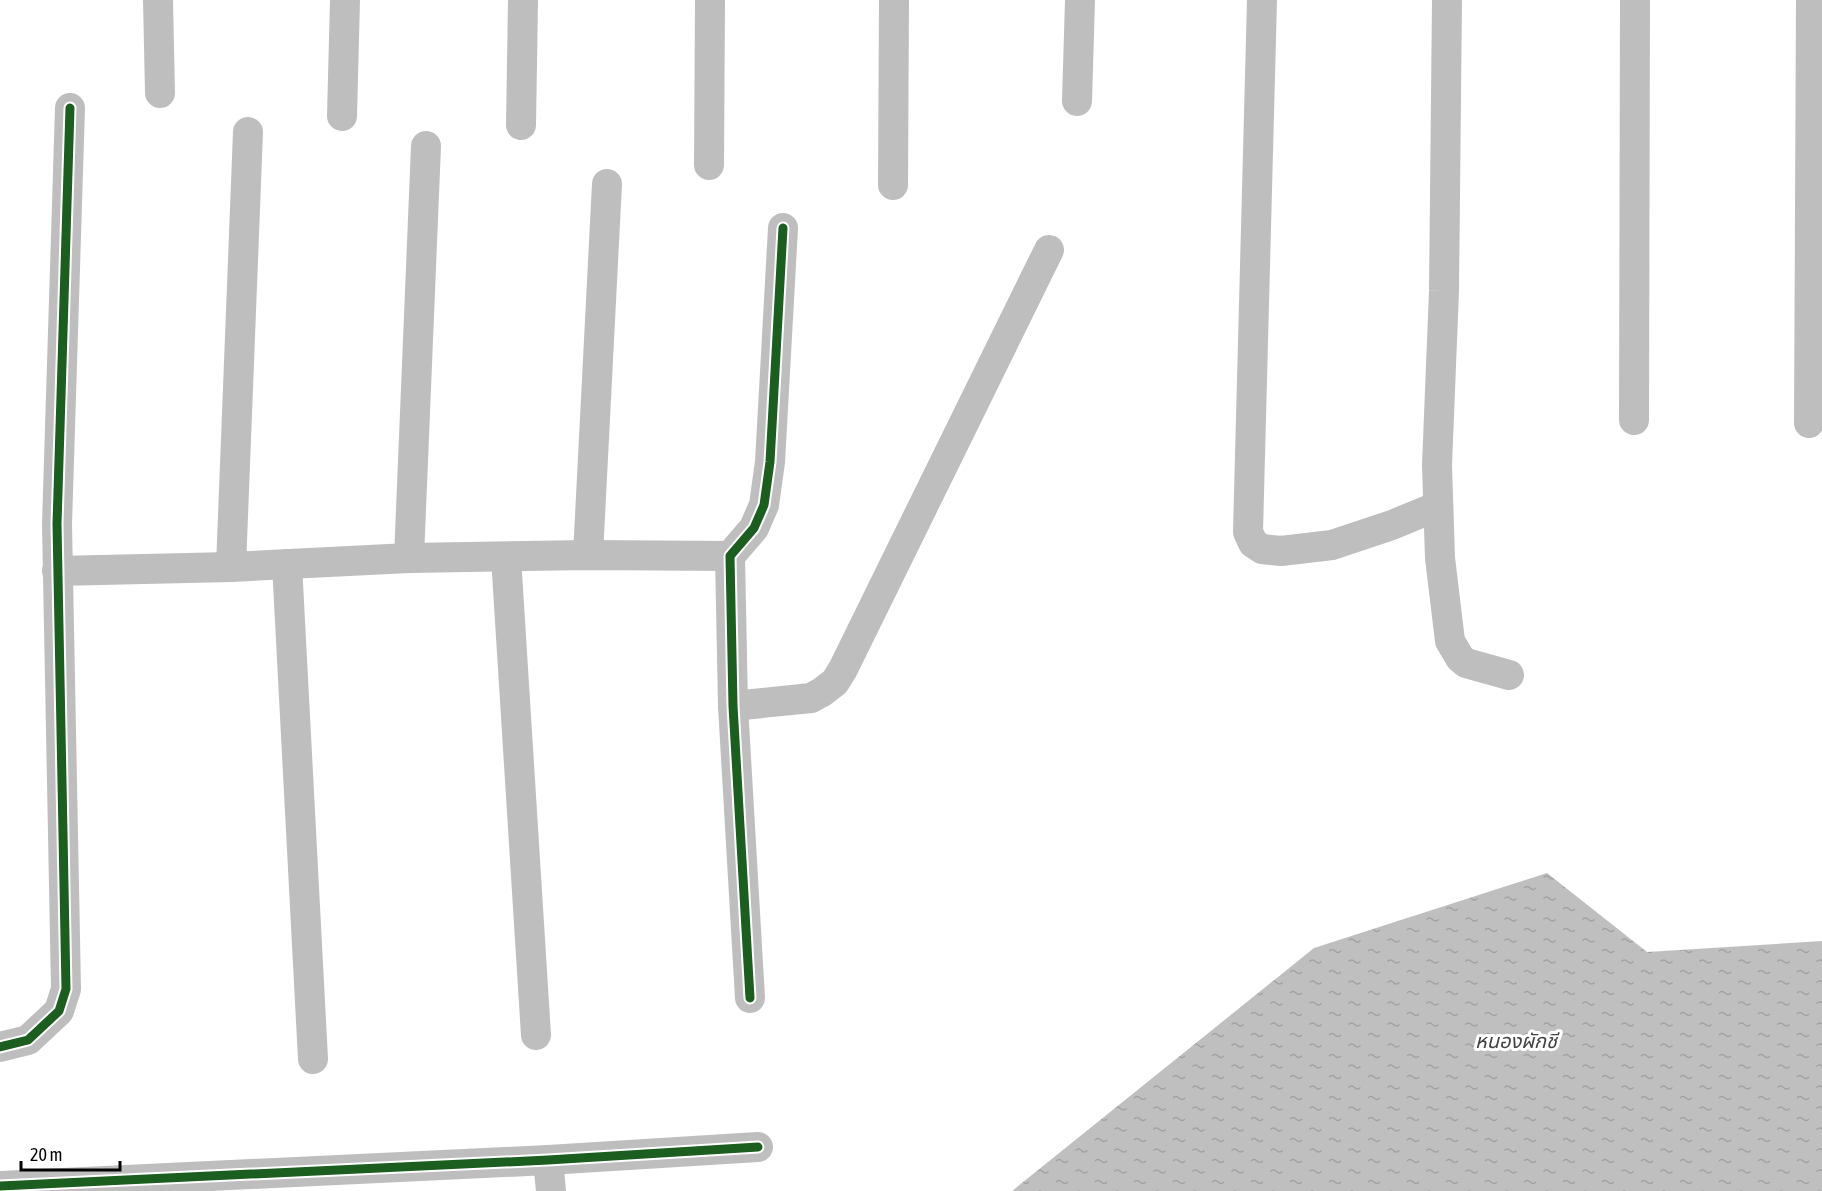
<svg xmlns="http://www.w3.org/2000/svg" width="1822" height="1191" font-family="'Asap Condensed','Noto Sans Thai',sans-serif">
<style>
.water{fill:url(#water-ripples)}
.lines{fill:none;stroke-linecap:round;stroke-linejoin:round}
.street{stroke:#bebebe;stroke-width:30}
.cycleway-casing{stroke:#fff;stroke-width:13}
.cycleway{stroke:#1b5e20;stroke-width:9}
.labels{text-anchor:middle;stroke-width:6;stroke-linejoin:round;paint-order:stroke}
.water-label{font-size:20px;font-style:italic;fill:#444;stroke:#fff}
</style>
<defs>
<pattern id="water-ripples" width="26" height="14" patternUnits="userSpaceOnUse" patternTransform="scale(1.5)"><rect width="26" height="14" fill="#bfbfbf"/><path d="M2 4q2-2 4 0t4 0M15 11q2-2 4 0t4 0" fill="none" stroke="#a2a2a2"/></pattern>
</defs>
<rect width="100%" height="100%" fill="#fff"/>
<!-- water -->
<path class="water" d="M1547,873L1647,952L1822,941V1191H1012L1314,948Z"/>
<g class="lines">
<!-- street -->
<g class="street">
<path d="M158,0L160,93"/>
<path d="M1262,0L1248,532L1253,543L1262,549L1281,551L1332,545L1392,525L1438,506"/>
<path d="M1447,0L1444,291L1437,465L1440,558L1450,641L1460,658L1466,663L1509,675"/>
<path d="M1077,101L1080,0"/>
<path d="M342,116L345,0"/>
<path d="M521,125L523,0"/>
<path d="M709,165L710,0"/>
<path d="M893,185L894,0"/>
<path d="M1634,420L1635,0"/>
<path d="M1809,423L1811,0"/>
<path d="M588,555L607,184"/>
<path d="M506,557L536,1035"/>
<path d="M409,558L426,146"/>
<path d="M287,564L313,1059"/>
<path d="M231,567L248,132"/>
<path d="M57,571L231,567L409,558L588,555L730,556"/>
<path d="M733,706L811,698L822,692L835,682L843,669L1049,250"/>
<path d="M750,998L733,706L730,556L754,528L764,505L770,462L783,228"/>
<path d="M0,1047L28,1040L59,1011L66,989L57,524L70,108"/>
<path d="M548,1160L551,1191"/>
<path d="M0,1186L548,1160L758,1147"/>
</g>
<!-- cycleway casing -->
<g class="cycleway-casing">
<g id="cycleway">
<path d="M750,998L733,706L730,556L754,528L764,505L770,462L783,228"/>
<path d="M0,1047L28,1040L59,1011L66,989L57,524L70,108"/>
<path d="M0,1186L548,1160L758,1147"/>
</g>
</g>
<!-- cycleway -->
<use href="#cycleway" class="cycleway"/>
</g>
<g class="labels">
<!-- water labels -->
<g class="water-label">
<text x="1516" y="1048">หนองผักชี</text>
</g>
</g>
<!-- scale -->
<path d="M21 1161v9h99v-9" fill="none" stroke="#000000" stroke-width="3"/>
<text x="30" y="1161" font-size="18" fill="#000000" stroke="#ffffff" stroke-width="4.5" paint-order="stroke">20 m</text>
</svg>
